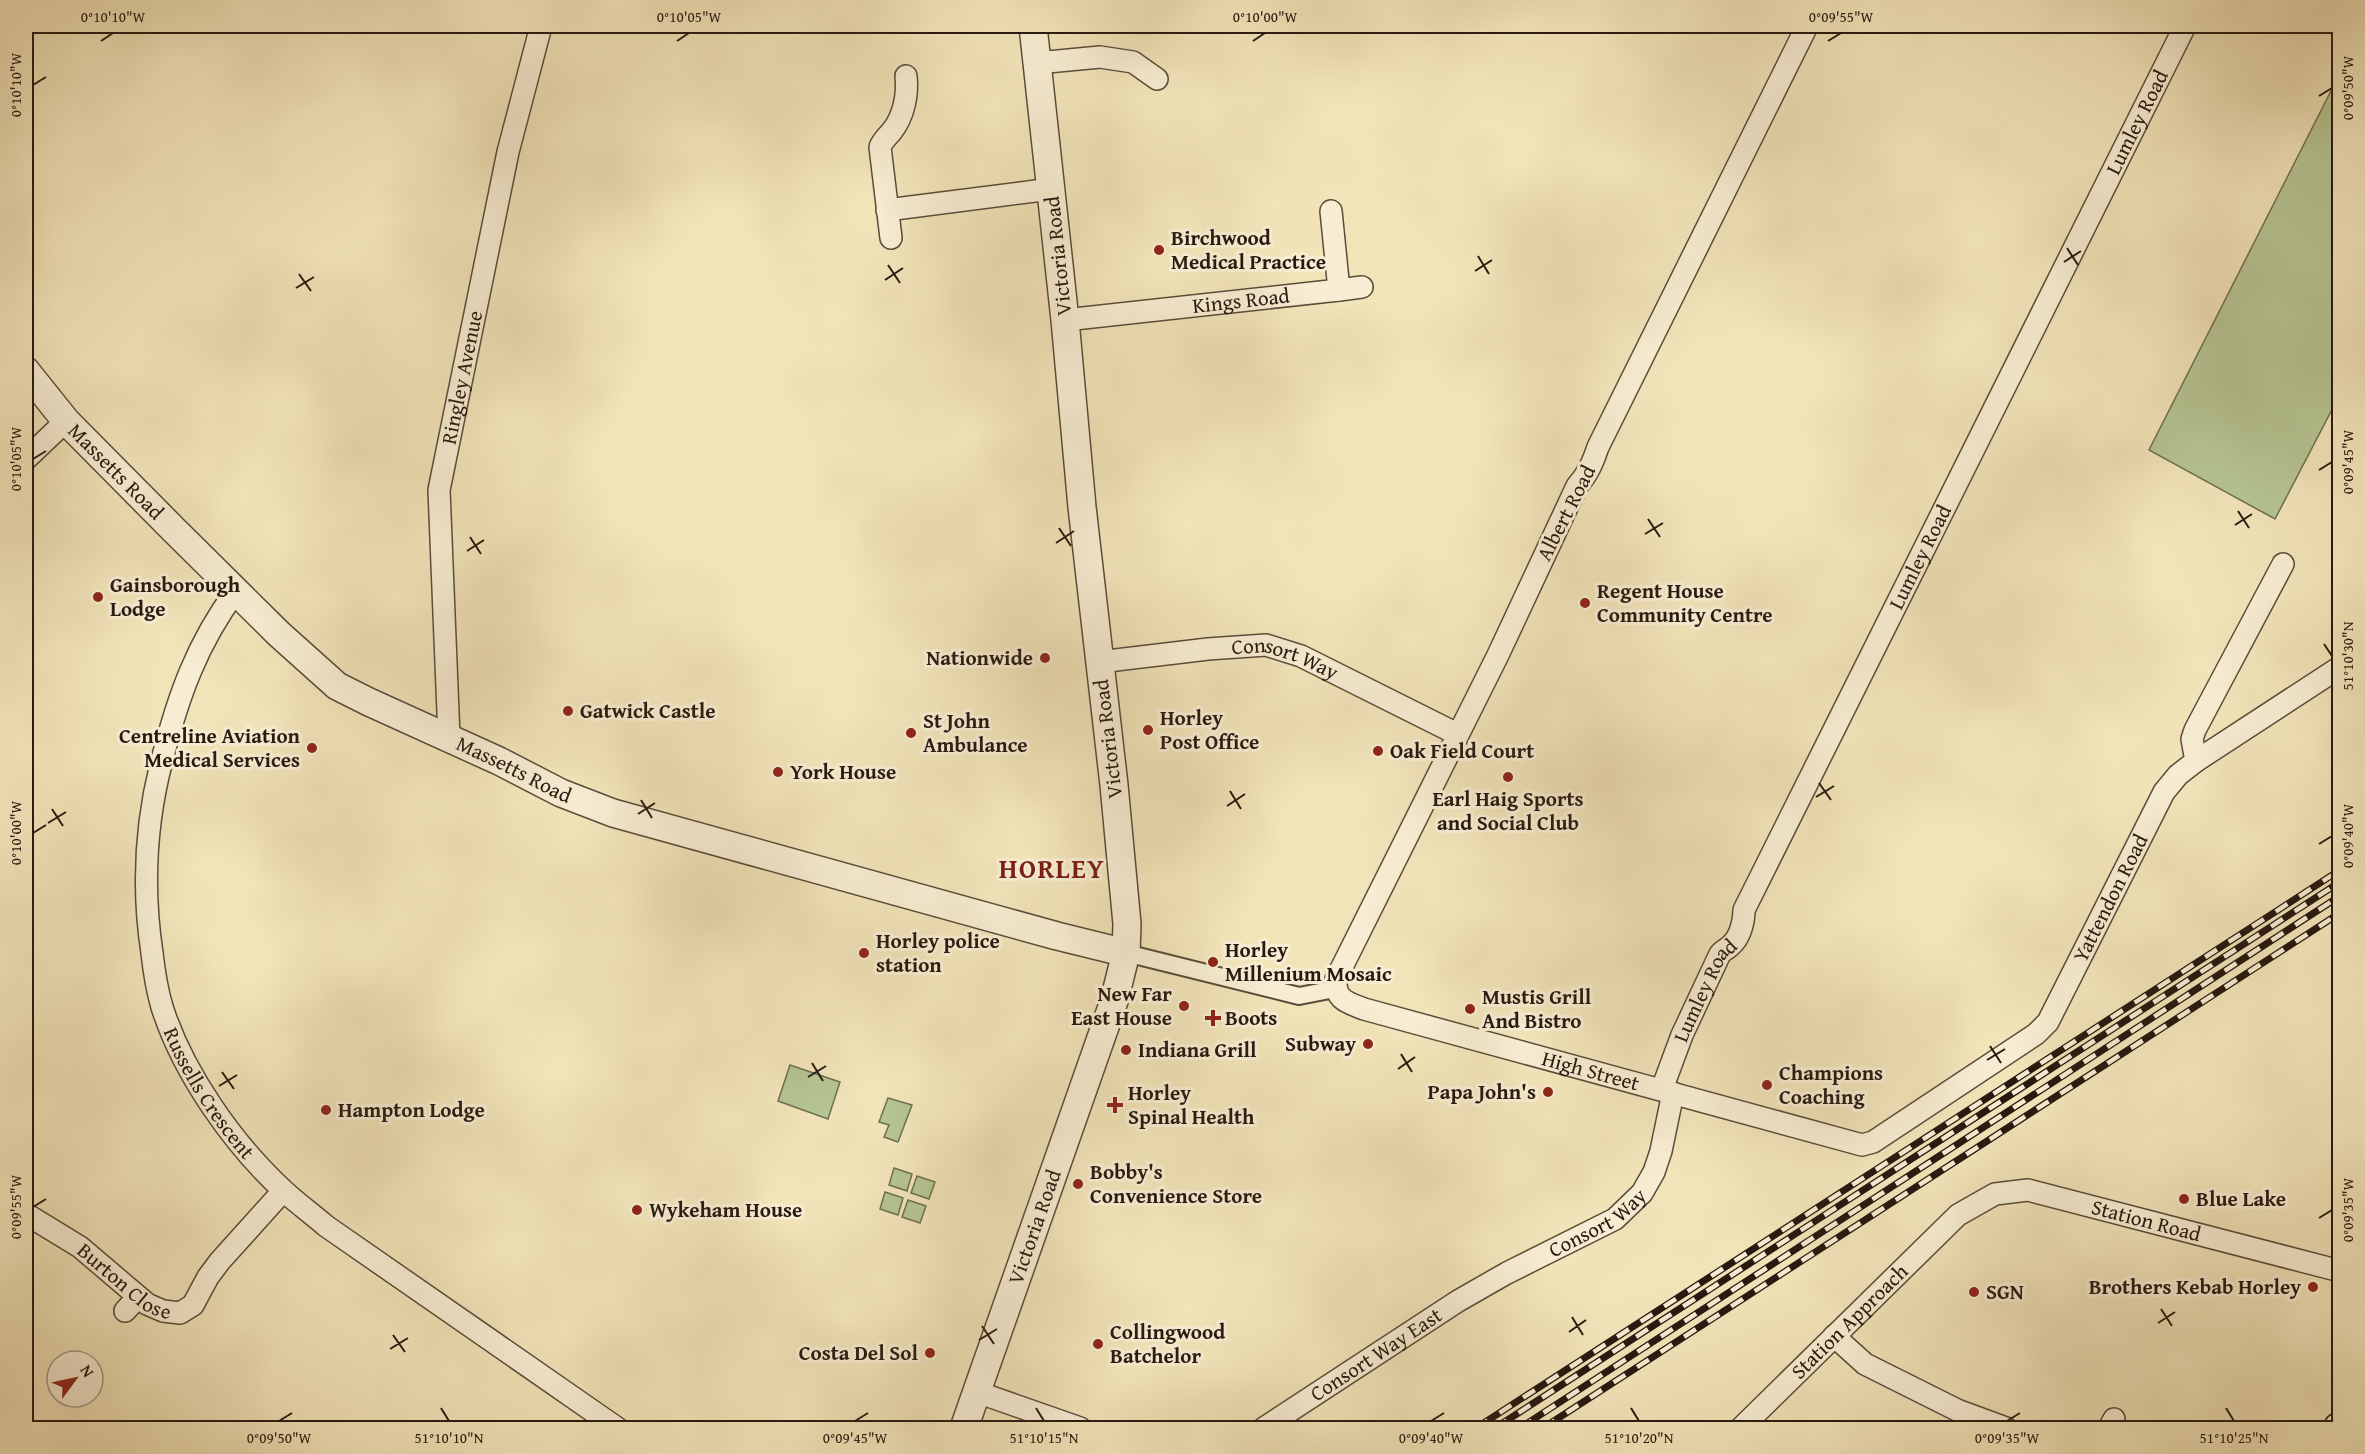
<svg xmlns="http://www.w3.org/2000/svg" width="2365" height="1454" font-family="'Gentium Book Plus',serif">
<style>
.green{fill:#b6c593;stroke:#6f6f52;stroke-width:1.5}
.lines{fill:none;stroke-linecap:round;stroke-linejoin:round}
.pedestrian-casing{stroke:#5a4c3a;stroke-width:20}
.minor-casing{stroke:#5a4c3a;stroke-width:24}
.tertiary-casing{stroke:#5a4c3a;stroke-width:30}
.secondary-casing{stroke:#281910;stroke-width:33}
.pedestrian{stroke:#f7edd2;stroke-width:16}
.minor{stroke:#f7edd2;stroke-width:21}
.tertiary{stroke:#f7edd2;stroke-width:27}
.secondary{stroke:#f7edd2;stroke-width:30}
.rail-casing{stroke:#281910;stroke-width:7}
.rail{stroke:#f7edd2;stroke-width:4.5;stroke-dasharray:14;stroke-linecap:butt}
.ticks{fill:none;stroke:#281910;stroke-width:2}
.poi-dot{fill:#8f2418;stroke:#f7edd2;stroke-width:2}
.labels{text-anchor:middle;stroke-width:6;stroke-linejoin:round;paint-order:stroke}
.street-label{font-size:21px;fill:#281910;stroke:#f7edd2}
.poi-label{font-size:21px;font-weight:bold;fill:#281910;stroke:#f7edd2;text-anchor:start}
.district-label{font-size:27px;font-weight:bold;letter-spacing:1.5px;fill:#7a1f14;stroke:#f7edd2}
.neatline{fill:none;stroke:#281910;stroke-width:2}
.ticks-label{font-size:15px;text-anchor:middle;fill:#281910}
</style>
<rect width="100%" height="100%" fill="#f2e4b9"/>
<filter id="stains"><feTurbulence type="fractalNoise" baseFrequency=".00333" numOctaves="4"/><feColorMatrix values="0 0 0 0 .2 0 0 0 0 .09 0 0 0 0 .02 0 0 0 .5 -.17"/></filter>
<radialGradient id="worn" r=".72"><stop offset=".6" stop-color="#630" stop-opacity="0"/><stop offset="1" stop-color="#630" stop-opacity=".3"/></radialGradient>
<!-- green -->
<g class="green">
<path d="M2339,75V396L2275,519L2149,450Z"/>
<path d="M790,1065L840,1082L828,1119L778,1101Z"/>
<path d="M888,1098L912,1105L898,1142L884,1137L889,1125L879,1122Z"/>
<path d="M894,1168L912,1174L907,1191L889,1185Z"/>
<path d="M917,1176L935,1182L929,1199L911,1193Z"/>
<path d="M885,1192L903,1198L898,1215L880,1209Z"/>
<path d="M908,1200L926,1206L920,1223L902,1217Z"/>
</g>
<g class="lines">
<!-- pedestrian casing -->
<g class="pedestrian-casing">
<path id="pedestrian" d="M1126,953L1299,996L1335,989"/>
</g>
<!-- minor casing -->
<g class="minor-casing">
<g id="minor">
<path id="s1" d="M1807,26L1598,447C1593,462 1588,474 1577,486L1498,655L1336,979C1335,1000 1346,1002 1364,1009L1862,1145L1873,1142L2036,1034L2048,1022L2164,792L2178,775L2196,761L2192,739L2195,730L2283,564"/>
<path d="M1037,63L1100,57L1133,62L1157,79"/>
<path d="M887,210L1051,189"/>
<path d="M891,238L880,147C883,140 887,137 892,131C904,116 908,94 906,76"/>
<path d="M1339,290L1362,287"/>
<path id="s2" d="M1065,320L1339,290L1331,211"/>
<path d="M26,459L66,421"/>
<path id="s3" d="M236,591C197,643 178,697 162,760C145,825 142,887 152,953C154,971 157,990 162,1007C183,1073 233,1144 284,1191C297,1203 312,1214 326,1226L617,1428"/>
<path id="s4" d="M1099,662L1208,649L1266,645L1301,656L1457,734"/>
<path id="s5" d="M449,737L439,490L508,152L541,26"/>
<path d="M2196,761L2340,667"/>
<path id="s6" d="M1662,1089L1682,1035L1719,956C1722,950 1725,951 1730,946C1740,938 1744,922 1744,910L2185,26"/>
<path id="s7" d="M26,1214L80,1247L147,1304L163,1311L180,1313L193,1305L208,1277L220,1261L283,1191"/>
<path d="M125,1311L138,1297"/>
<path d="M1834,1336L1865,1364L1957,1410L2006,1428"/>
<path d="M977,1392L1080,1428"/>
<path id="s8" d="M1264,1428L1458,1301L1507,1273L1615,1219L1642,1193L1654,1172L1661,1151L1673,1093"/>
<path id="s9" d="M1741,1428L1958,1215L1995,1194L2028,1190L2340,1271"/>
<path d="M2109,1428L2114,1419"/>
</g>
</g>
<!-- tertiary casing -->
<g class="tertiary-casing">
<g id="tertiary">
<path id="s10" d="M26,371L66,421L174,530L279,634L337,686L369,702L499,761L561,793L613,813L1057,936L1126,953"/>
<path id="s11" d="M964,1428L1114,1001L1126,953L1127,924L1114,785L1082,507L1065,320L1033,26"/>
</g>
</g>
<!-- secondary casing -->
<g class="secondary-casing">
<path id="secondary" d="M2339,1428H2340"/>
</g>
<!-- pedestrian -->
<use href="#pedestrian" class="pedestrian"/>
<!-- minor -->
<use href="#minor" class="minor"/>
<!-- tertiary -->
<use href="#tertiary" class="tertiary"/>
<!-- secondary -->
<use href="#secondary" class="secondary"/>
<!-- rail casing -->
<g class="rail-casing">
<g id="rail">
<path d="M1476,1428L2340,870"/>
<path d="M1495,1428L2340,882"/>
<path d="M1520,1428L2340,896"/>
<path d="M1543,1428L2340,913"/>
</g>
</g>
<!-- rail -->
<use href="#rail" class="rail"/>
</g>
<!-- ticks -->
<path class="ticks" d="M101,41L113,33M677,41L689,33M1253,41L1265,33M1828,41L1841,33M33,85L46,77M2319,96L2332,88M2067,248L2078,265M1478,256L1489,274M2064,262L2081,251M888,265L900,283M1475,271L1492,260M299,274L311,291M885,280L903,268M296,288L314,277M33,459L46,451M2319,470L2332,462M2238,511L2249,528M1648,519L1660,537M2235,525L2252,514M1059,528L1071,546M1645,534L1663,523M470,537L481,554M1056,543L1074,531M467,551L484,540M2324,644L2332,656M1819,783L1831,800M1230,791L1241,809M1816,797L1834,786M641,800L652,818M1227,806L1245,794M52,809L63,826M638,814L655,803M48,823L66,812M33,833L46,825M2319,844L2332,836M1990,1046L2001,1063M1401,1054L1412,1072M1987,1060L2005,1049M812,1063L823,1081M1398,1069L1415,1057M222,1072L234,1089M808,1077L826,1066M219,1086L237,1075M33,1207L46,1199M2319,1218L2332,1210M2161,1309L2172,1326M1572,1317L1583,1335M2158,1323L2175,1312M982,1326L994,1344M1569,1332L1586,1320M393,1335L405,1352M979,1340L997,1329M390,1349L408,1338M441,1408L449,1421M1036,1408L1044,1421M1631,1408L1639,1421M2226,1408L2234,1421M279,1421L292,1413M855,1421L868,1413M1431,1421L1444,1413M2007,1421L2020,1413"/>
<!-- markers -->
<g class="poi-dot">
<circle cx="1159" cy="250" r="6"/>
<circle cx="98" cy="597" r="6"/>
<circle cx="1585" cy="603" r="6"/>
<circle cx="1045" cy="658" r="6"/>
<circle cx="568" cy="711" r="6"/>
<circle cx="1148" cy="730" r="6"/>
<circle cx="911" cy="733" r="6"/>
<circle cx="312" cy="748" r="6"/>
<circle cx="1378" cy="751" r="6"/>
<circle cx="778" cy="772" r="6"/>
<circle cx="1508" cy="777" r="6"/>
<circle cx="864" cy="953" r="6"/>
<circle cx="1213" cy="962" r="6"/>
<circle cx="1184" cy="1006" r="6"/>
<circle cx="1470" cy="1009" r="6"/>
<path d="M1210 1009h6v6h6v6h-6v6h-6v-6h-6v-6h6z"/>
<circle cx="1368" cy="1044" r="6"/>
<circle cx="1126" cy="1050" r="6"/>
<circle cx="1767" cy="1085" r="6"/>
<circle cx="1548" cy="1092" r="6"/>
<path d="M1112 1096h6v6h6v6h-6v6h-6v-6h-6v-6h6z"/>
<circle cx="326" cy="1110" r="6"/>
<circle cx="1078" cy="1184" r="6"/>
<circle cx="2184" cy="1199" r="6"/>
<circle cx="637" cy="1210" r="6"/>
<circle cx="2313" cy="1287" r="6"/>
<circle cx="1974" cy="1292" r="6"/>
<circle cx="1098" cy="1344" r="6"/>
<circle cx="930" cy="1353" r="6"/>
</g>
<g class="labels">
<!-- street labels -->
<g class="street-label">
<text dy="7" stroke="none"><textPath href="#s6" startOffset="1080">Lumley Road</textPath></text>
<text transform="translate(1058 256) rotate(-96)" y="7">Victoria Road</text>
<text dy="7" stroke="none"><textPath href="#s2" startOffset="177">Kings Road</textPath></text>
<text dy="7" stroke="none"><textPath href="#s5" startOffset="362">Ringley Avenue</textPath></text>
<text dy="7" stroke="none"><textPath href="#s10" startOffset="135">Massetts Road</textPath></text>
<text transform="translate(1566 513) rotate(-63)" y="7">Albert Road</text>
<text dy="7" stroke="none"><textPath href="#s6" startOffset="594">Lumley Road</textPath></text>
<text dy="7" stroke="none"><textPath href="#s4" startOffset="189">Consort Way</textPath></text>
<text transform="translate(1108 739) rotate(-97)" y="7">Victoria Road</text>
<text dy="7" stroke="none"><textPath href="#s10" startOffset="639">Massetts Road</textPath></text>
<text dy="7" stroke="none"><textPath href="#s1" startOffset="1988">Yattendon Road</textPath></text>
<text dy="7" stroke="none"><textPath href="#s6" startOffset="108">Lumley Road</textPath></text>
<text dy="7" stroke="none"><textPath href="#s1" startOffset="1344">High Street</textPath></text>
<text dy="7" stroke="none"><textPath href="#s3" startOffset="534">Russells Crescent</textPath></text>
<text dy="7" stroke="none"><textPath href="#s8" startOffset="392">Consort Way</textPath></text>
<text dy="7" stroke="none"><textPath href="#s9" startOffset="502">Station Road</textPath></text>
<text dy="7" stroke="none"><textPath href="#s11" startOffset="213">Victoria Road</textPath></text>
<text dy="7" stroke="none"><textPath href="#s7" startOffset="120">Burton Close</textPath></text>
<text dy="7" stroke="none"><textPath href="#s9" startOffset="152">Station Approach</textPath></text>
<text dy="7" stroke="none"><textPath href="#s8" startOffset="134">Consort Way East</textPath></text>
</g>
<!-- poi labels -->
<g class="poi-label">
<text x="1171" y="245">Birchwood<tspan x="1171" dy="24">Medical Practice</tspan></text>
<text x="110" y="592">Gainsborough<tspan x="110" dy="24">Lodge</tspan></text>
<text x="1597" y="598">Regent House<tspan x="1597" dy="24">Community Centre</tspan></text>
<text x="1033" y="665" text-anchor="end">Nationwide</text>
<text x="580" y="718">Gatwick Castle</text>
<text x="1160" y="725">Horley<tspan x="1160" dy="24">Post Office</tspan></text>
<text x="923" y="728">St John<tspan x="923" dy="24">Ambulance</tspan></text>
<text x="300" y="743" text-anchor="end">Centreline Aviation<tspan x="300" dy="24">Medical Services</tspan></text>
<text x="1390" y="758">Oak Field Court</text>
<text x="790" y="779">York House</text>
<text x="1508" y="806" text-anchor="middle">Earl Haig Sports<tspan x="1508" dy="24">and Social Club</tspan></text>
<text x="876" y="948">Horley police<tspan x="876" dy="24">station</tspan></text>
<text x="1225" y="957">Horley<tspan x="1225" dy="24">Millenium Mosaic</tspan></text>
<text x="1172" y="1001" text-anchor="end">New Far<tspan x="1172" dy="24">East House</tspan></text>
<text x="1482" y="1004">Mustis Grill<tspan x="1482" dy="24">And Bistro</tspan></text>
<text x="1225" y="1025">Boots</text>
<text x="1356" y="1051" text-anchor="end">Subway</text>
<text x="1138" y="1057">Indiana Grill</text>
<text x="1779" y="1080">Champions<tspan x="1779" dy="24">Coaching</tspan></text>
<text x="1536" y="1099" text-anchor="end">Papa John's</text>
<text x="1128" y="1100">Horley<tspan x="1128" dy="24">Spinal Health</tspan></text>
<text x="338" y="1117">Hampton Lodge</text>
<text x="1090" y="1179">Bobby's<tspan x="1090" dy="24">Convenience Store</tspan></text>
<text x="2196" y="1206">Blue Lake</text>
<text x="649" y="1217">Wykeham House</text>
<text x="2301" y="1294" text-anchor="end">Brothers Kebab Horley</text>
<text x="1986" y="1299">SGN</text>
<text x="1110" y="1339">Collingwood<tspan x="1110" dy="24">Batchelor</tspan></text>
<text x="918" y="1360" text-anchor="end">Costa Del Sol</text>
</g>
<!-- district labels -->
<g class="district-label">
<text x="1052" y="878">HORLEY</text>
</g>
</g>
<!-- margin -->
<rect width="2365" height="1454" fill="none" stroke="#f2e4b9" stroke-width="66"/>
<!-- north arrow -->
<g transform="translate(75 1379) rotate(57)"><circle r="28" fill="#f7edd2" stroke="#a49884" stroke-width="1.5"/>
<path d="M0-4.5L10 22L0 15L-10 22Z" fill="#8f2418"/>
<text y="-9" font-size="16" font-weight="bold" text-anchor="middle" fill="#281910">N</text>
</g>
<rect x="33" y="33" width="2299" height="1388" class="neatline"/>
<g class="ticks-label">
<text x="113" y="22">0°10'10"W</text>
<text x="689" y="22">0°10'05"W</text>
<text x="1265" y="22">0°10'00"W</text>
<text x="1841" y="22">0°09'55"W</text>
<text transform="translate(16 85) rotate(-90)" y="5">0°10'10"W</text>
<text transform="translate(2348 88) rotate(-90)" y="5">0°09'50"W</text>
<text transform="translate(16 459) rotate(-90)" y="5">0°10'05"W</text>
<text transform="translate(2348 462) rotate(-90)" y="5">0°09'45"W</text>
<text transform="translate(2348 656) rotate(-90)" y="5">51°10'30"N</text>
<text transform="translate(16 833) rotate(-90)" y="5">0°10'00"W</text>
<text transform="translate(2348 836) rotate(-90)" y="5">0°09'40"W</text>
<text transform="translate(16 1207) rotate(-90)" y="5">0°09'55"W</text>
<text transform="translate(2348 1210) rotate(-90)" y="5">0°09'35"W</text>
<text x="279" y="1443">0°09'50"W</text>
<text x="449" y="1443">51°10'10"N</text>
<text x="855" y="1443">0°09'45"W</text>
<text x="1044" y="1443">51°10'15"N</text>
<text x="1431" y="1443">0°09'40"W</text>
<text x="1639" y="1443">51°10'20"N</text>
<text x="2007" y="1443">0°09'35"W</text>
<text x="2234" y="1443">51°10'25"N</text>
</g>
<rect width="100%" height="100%" filter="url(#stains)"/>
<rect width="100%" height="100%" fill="url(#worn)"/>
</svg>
